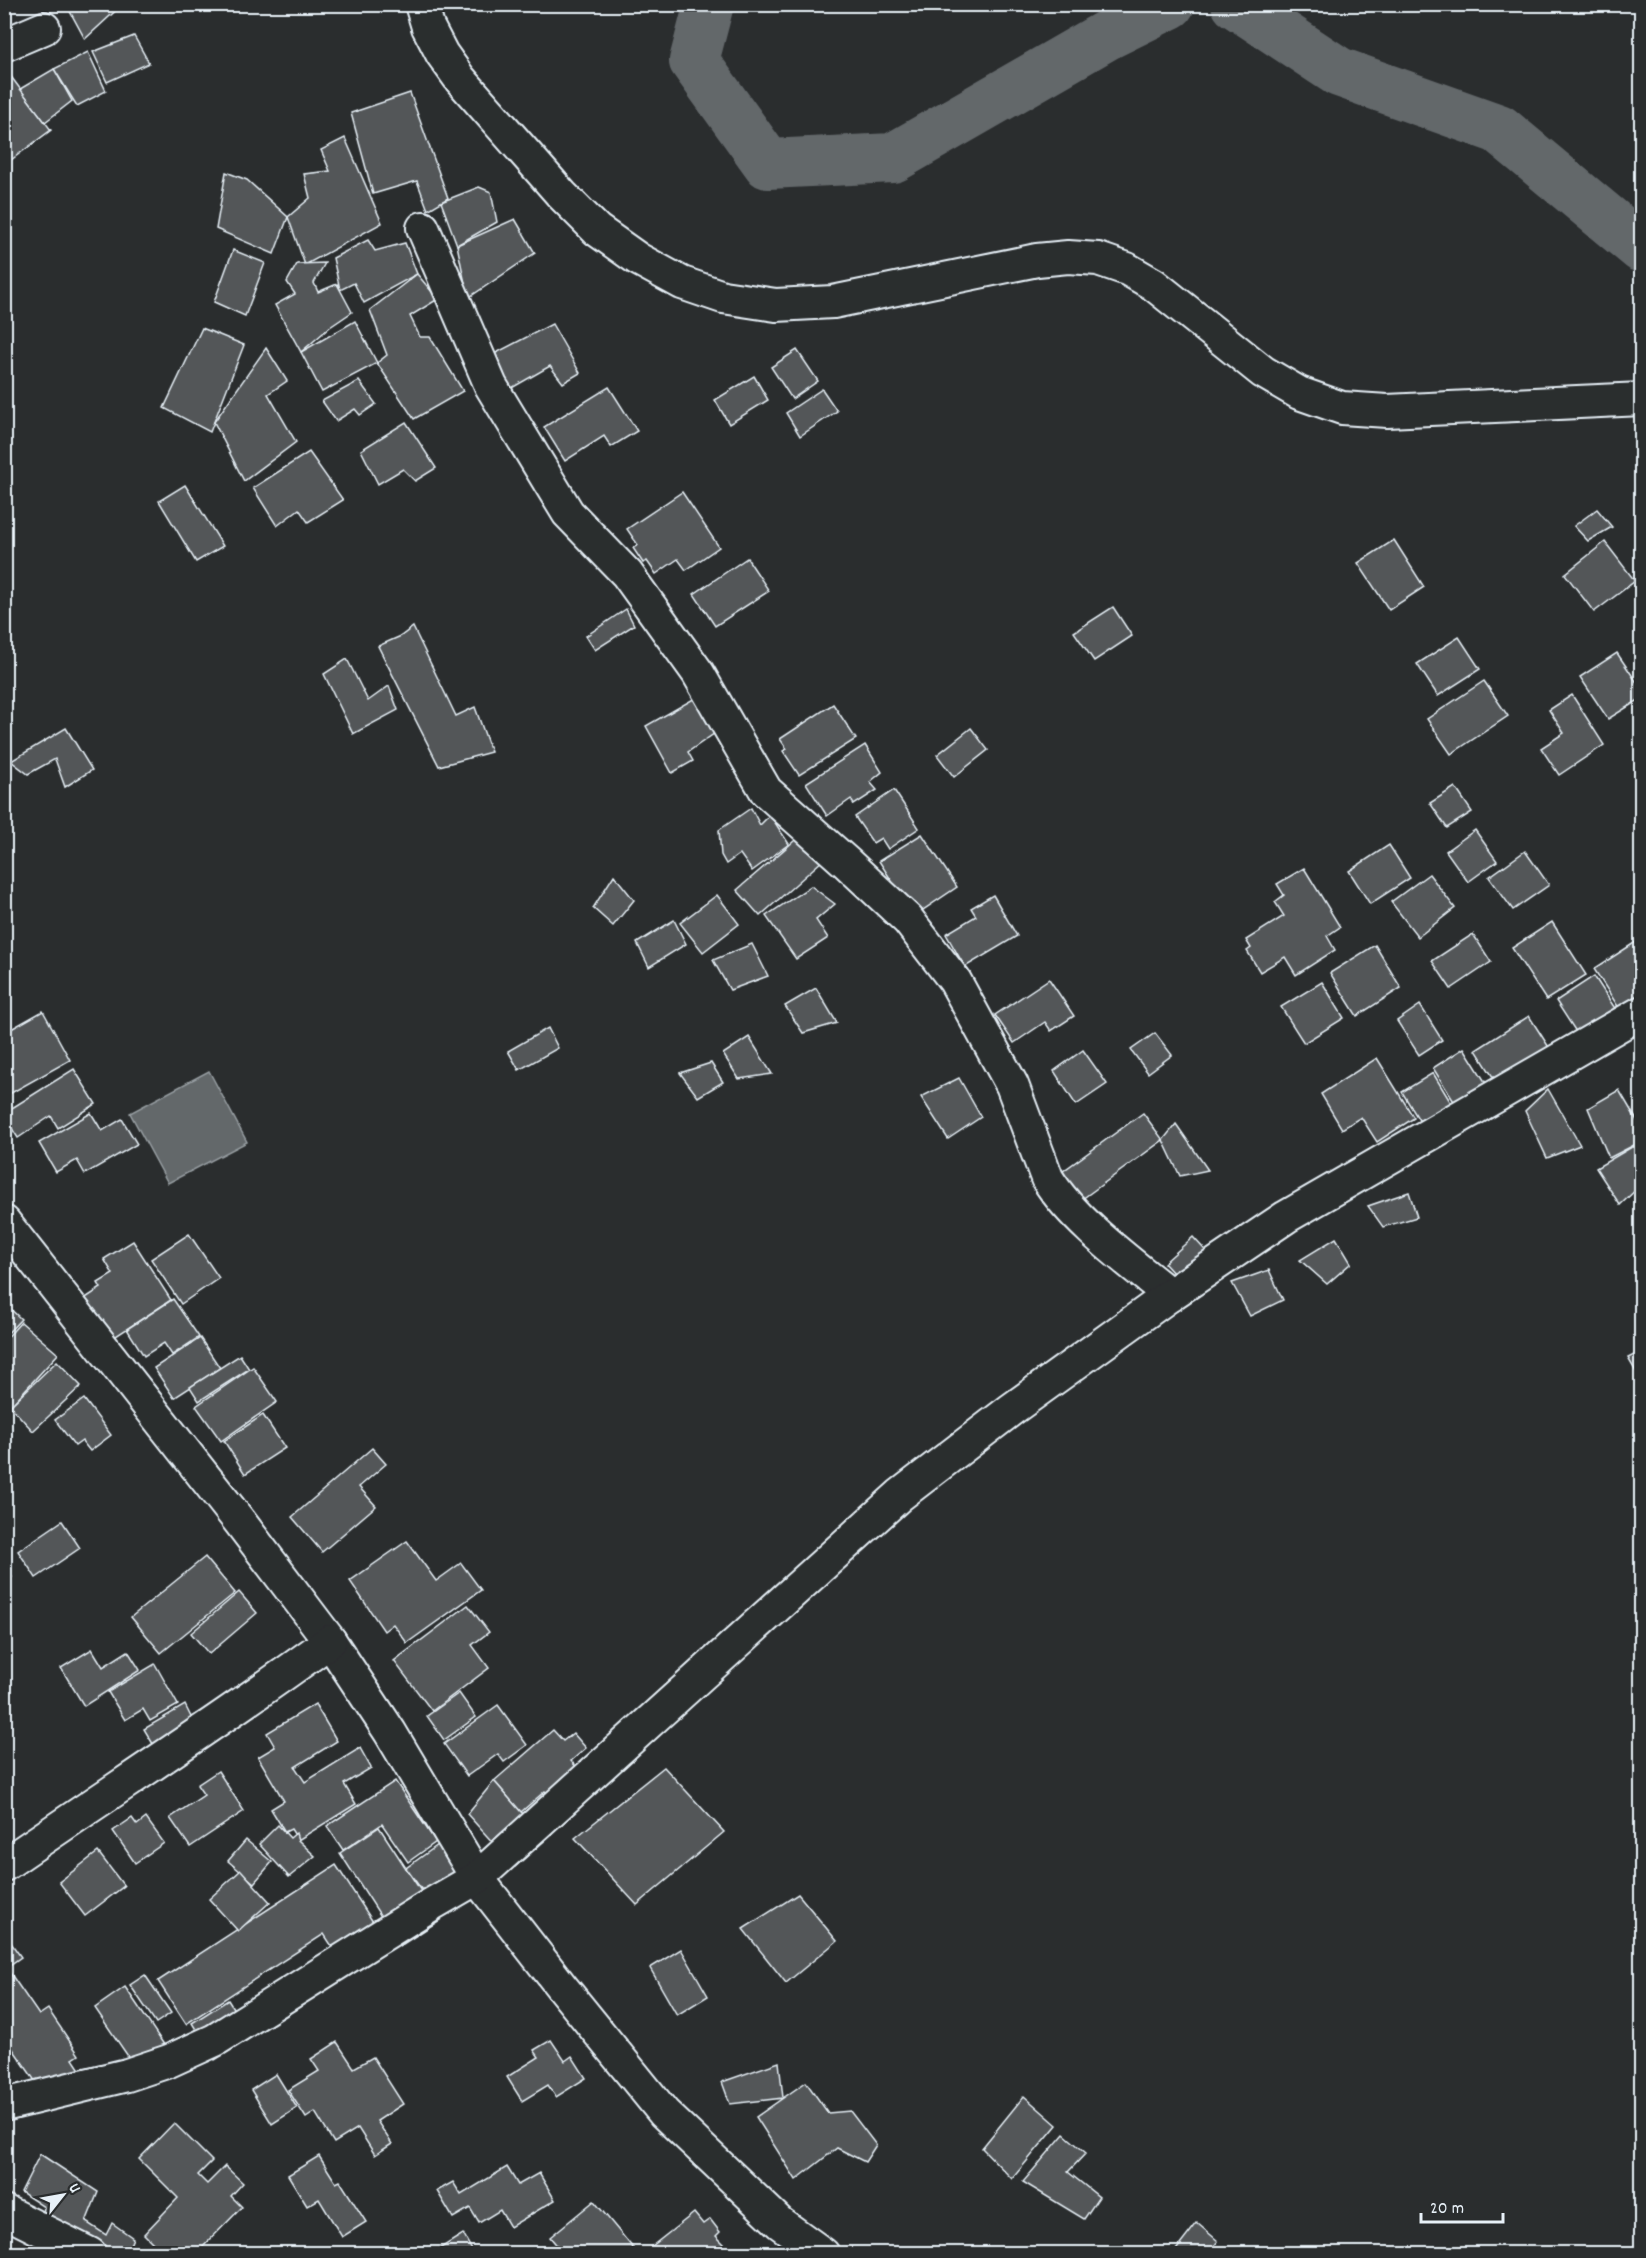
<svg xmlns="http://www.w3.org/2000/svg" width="1646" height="2258" font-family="Dekko,sans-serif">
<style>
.water{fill:#63686b;stroke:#989fa3;stroke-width:1.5}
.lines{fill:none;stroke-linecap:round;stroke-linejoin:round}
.river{stroke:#63686b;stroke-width:50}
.building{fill:#535759;stroke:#e8f1f8;stroke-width:1.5}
.minor-casing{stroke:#e8f1f8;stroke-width:36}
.minor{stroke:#2a2d2e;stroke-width:32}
</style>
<rect width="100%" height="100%" fill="#2a2d2e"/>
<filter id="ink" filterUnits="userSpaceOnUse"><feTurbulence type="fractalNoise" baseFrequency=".0167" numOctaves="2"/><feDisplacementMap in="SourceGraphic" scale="12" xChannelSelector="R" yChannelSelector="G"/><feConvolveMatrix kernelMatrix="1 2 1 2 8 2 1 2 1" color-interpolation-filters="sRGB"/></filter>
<g filter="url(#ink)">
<!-- water -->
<path class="water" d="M209,1071L247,1142L168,1183L130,1113Z"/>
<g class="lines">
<!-- river -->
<g class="river">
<path d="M709,4L694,61L768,164L893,158L1107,35L1170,4"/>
<path d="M1236,4L1339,72L1499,129L1642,248"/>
</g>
</g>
<!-- building -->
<g class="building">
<path d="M66,4H123L85,39Z"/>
<path d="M134,36L149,63L107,82L93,52Z"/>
<path d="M88,52L106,91L77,106L54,69Z"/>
<path d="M54,69L72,101L45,122L20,89Z"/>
<path d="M9,74L51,130L11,160L4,149V77Z"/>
<path d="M410,93L448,198L428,210L417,181L373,194L351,113Z"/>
<path d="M345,138L382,223L305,265L288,217L310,198L304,174L330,171L321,150Z"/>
<path d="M226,172L247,180L288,217L274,254L216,229Z"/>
<path d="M479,187L491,192L497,222L457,245L441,202Z"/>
<path d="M515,219L535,253L468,298L457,245Z"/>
<path d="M368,240L375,251L405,243L417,274L364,303L354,283L340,290L333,258Z"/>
<path d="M233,250L265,263L245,316L214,302Z"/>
<path d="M325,263L314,283L318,292L337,284L352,312L330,327L301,352L275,305L295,294L287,282L297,264Z"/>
<path d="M417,274L438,299L410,316L420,337H430L463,391L414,419L377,363L387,355L370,310Z"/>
<path d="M355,321L377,363L322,392L301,352Z"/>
<path d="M552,324L580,373L563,383L550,366L510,389L492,355Z"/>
<path d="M202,328L244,345L210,432L164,408Z"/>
<path d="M266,348L287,381L268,394L296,442L244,481L214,422Z"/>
<path d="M797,350L818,381L792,399L771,367Z"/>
<path d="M754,376L768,400L729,424L715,400Z"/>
<path d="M359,381L376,404L360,415L355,409L336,421L322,401Z"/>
<path d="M609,387L637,431L611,447L604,436L565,461L544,427Z"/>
<path d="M822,389L837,411L800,436L786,413Z"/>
<path d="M406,422L436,468L415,481L403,469L378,484L361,450Z"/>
<path d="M309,452L343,500L308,522L299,509L277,526L253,488Z"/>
<path d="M185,485L223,546L196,562L159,501Z"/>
<path d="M682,492L719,547L686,570L678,559L656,574L647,561L643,563L633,548L638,545L627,529Z"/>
<path d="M1597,509L1612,527L1588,541L1574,526Z"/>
<path d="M1394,540L1424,587L1389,610L1358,563Z"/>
<path d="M1605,542L1635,581L1594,612L1565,574Z"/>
<path d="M747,558L769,591L715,626L694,594Z"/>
<path d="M1113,607L1132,636L1094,661L1074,632Z"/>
<path d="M626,609L634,625L595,650L586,636Z"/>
<path d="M413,627L456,716L475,707L491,752L439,766L378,646L401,636Z"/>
<path d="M1459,637L1480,669L1438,696L1417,664Z"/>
<path d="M1617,653L1642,690V698L1608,719L1580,677Z"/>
<path d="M347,659L368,701L389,686L398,710L353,734L324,674Z"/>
<path d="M1484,681L1508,716L1451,754L1427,719Z"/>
<path d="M1572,695L1604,745L1559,775L1541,748L1564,733L1549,710Z"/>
<path d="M697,697L718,731L688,752L693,761L672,773L646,726Z"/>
<path d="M833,704L856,739L799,775L783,751L787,749L780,739Z"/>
<path d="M66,728L92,770L65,787L55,759L28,774L11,761Z"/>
<path d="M971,728L988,750L954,777L937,755Z"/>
<path d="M865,745L882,772L870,782L877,790L854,805L851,799L827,816L806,783Z"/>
<path d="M1455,787L1472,812L1447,828L1430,803Z"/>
<path d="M894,790L919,828L888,849L881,838L873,843L855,817Z"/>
<path d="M751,808L760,825L770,815L789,844L752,871L740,854L726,864L721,855L719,830Z"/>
<path d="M1475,830L1497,861L1468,882L1446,851Z"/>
<path d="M922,834L957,887L908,920L897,889L879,861Z"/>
<path d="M801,835L823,860L760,916L737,890Z"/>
<path d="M1389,845L1410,878L1370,904L1349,871Z"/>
<path d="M1525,851L1549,885L1513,910L1489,877Z"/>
<path d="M1304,868L1340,927L1327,936L1335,950L1296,975L1285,957L1260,972L1247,951L1251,948L1246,940L1284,916L1275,902L1284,895L1277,884Z"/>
<path d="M1429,874L1455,908L1418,937L1391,902Z"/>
<path d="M614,875L634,900L613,926L593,908Z"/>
<path d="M811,886L835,904L816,920L828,938L796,959L766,916Z"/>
<path d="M717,895L739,924L703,952L680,923Z"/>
<path d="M993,895L1017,936L965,967L946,934L976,916L971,908Z"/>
<path d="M674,920L686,944L649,967L637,943Z"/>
<path d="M1552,922L1586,975L1546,1000L1512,948Z"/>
<path d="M1473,934L1491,962L1451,989L1432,961Z"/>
<path d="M1642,938V978L1636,982L1642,990V1005L1624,1016L1594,969Z"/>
<path d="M752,944L768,976L730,990L713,960Z"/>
<path d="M1375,945L1401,988L1357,1016L1330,973Z"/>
<path d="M1594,976L1618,1013L1580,1038L1556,1001Z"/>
<path d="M1049,979L1074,1016L1051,1031L1045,1022L1014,1043L995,1015Z"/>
<path d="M1322,982L1344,1018L1304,1043L1281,1007Z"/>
<path d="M816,988L837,1023L803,1033L785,1006Z"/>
<path d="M1420,1005L1442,1040L1419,1055L1397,1021Z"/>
<path d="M43,1011L70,1060L4,1097V1033Z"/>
<path d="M1529,1016L1552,1052L1498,1085L1476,1050Z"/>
<path d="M548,1028L558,1048L519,1070L508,1051Z"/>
<path d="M1155,1033L1172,1055L1148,1073L1131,1050Z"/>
<path d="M749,1037L772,1074L739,1079L723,1054Z"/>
<path d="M1464,1048L1489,1088L1458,1108L1433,1068Z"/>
<path d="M1083,1050L1107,1084L1076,1105L1054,1071Z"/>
<path d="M1377,1058L1414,1118L1377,1142L1361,1117L1342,1129L1321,1094Z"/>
<path d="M711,1063L723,1082L698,1097L680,1073Z"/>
<path d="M74,1069L96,1104L58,1128L51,1116L18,1138L4,1116V1113Z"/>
<path d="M1433,1073L1459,1116L1428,1135L1402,1092Z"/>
<path d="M959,1078L981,1117L948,1139L921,1097Z"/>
<path d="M1548,1089L1580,1145L1547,1158L1525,1111Z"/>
<path d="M1619,1090L1642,1129V1141L1609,1158L1588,1108Z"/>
<path d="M91,1113L102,1131L122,1119L137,1144L85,1174L77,1160L56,1172L39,1143Z"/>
<path d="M1143,1113L1163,1140L1078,1202L1059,1174Z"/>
<path d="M1176,1124L1208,1170L1180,1176L1163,1140Z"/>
<path d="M1642,1141V1184L1620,1205L1596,1168Z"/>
<path d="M1409,1192L1417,1217L1383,1227L1368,1206Z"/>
<path d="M189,1234L219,1278L181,1304L151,1259Z"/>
<path d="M1193,1237L1214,1260L1185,1286L1164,1263Z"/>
<path d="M1336,1238L1351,1263L1327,1284L1300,1260Z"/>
<path d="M133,1241L171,1300L110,1340L84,1299L101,1288L98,1283L113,1274L104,1259Z"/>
<path d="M1269,1270L1283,1300L1250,1316L1232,1283Z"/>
<path d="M173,1299L199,1337L172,1355L164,1343L144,1356L127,1329Z"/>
<path d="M4,1303L21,1319L4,1337Z"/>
<path d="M21,1322L58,1354L4,1413V1341Z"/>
<path d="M200,1338L220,1368L174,1398L154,1368Z"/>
<path d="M1642,1351V1382L1628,1358Z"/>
<path d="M240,1355L249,1369L199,1401L190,1387Z"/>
<path d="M57,1361L81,1386L33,1431L10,1406Z"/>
<path d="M253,1367L277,1402L221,1441L196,1406Z"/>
<path d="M84,1399L111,1435L90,1451L82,1441L75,1446L55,1420Z"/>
<path d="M263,1415L285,1448L245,1474L224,1441Z"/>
<path d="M372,1448L386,1464L359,1487L376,1506L322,1552L292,1517Z"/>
<path d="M62,1521L80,1548L36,1578L18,1551Z"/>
<path d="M407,1541L436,1581L461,1563L481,1590L407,1643L393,1624L384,1631L350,1581Z"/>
<path d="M205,1557L235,1593L161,1653L131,1617Z"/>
<path d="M4,1567L12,1577L4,1583Z"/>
<path d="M239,1592L257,1613L209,1654L191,1633Z"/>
<path d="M468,1605L489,1632L472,1645L489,1668L432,1711L394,1661Z"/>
<path d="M92,1649L103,1667L128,1651L140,1670L84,1706L61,1668Z"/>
<path d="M155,1664L178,1705L150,1721L143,1709L125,1720L108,1692Z"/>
<path d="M459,1693L476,1717L444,1740L427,1716Z"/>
<path d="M315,1704L337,1741L295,1767L305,1782L360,1748L371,1768L344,1784L356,1804L298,1840L291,1829L285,1832L271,1809L284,1801L258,1757L275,1747L267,1733Z"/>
<path d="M185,1705L191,1717L203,1710L211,1724L159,1754L144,1729Z"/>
<path d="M498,1705L527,1745L504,1762L498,1754L467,1776L444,1744Z"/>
<path d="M553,1730L563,1741L573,1733L586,1748L571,1761L583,1774L553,1800L545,1791L521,1812L494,1781Z"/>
<path d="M664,1767L724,1832L637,1905L575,1838Z"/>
<path d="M218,1771L244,1811L190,1847L170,1818L204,1795L197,1785Z"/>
<path d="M395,1781L436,1842L408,1862L382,1824L343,1850L327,1826Z"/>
<path d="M494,1781L521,1812L552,1834L515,1867L467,1814Z"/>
<path d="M132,1818L137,1825L146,1818L164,1843L135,1863L113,1831Z"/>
<path d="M278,1825L290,1838L296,1833L298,1840L315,1856L289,1877L259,1844Z"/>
<path d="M379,1827L440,1920L400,1946L340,1853Z"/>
<path d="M246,1840L272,1862L254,1883L228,1861Z"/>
<path d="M438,1845L463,1881L432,1904L406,1868Z"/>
<path d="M98,1852L124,1886L85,1916L59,1882Z"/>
<path d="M336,1865L375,1925L335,1951L324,1934L186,2024L158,1981Z"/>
<path d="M241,1870L270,1902L238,1931L209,1899Z"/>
<path d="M798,1894L837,1941L786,1983L743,1929Z"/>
<path d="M4,1933L21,1957L4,1969Z"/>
<path d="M681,1949L708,1996L677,2015L650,1968Z"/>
<path d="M8,1970L39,2015L48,2009L79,2055L73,2059L87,2080L51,2104L4,2036V1973Z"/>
<path d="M145,1975L171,2013L156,2023L130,1985Z"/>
<path d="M125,1987L177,2064L147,2084L95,2008Z"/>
<path d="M228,2000L251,2037L215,2060L192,2023Z"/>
<path d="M551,2040L565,2061L572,2056L586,2078L556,2097L548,2085L522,2101L507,2077L539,2057L534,2050Z"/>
<path d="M337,2042L354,2068L373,2057L403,2104L377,2121L392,2144L375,2155L358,2128L334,2143L315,2112L306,2118L288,2090L319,2071L311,2059Z"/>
<path d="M779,2062L783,2098L730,2104L722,2082Z"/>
<path d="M276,2074L297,2108L272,2124L251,2090Z"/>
<path d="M806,2082L828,2113L850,2111L876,2145L865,2162L837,2148L796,2180L756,2117Z"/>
<path d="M1024,2096L1057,2125L1012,2179L982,2148Z"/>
<path d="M174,2123L212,2161L198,2175L207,2184L225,2166L243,2183L231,2196L242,2207L196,2254H164L144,2234L178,2198L139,2159Z"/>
<path d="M1064,2134L1086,2153L1068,2172L1099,2197L1084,2219L1023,2182Z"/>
<path d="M40,2154L98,2192L86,2222L106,2235L112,2223L133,2238L126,2254H79L42,2216L44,2207L21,2192Z"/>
<path d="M319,2156L336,2183L340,2181L366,2222L342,2237L319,2199L307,2206L288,2175Z"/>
<path d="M507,2167L518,2185L539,2173L555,2200L510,2227L500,2210L479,2223L470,2208L453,2218L437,2191L453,2182L461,2195Z"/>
<path d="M594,2201L638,2254H556L560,2249L550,2237Z"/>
<path d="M694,2213L703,2224L710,2219L720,2232L716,2236L728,2248L721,2254H642Z"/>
<path d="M1197,2223L1218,2241L1208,2254H1173Z"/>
<path d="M463,2234L474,2254H431Z"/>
</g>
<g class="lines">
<!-- minor casing -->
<g class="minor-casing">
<g id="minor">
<path d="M421,4L428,27L442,54L460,79L562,195L597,230L638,259L682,283L723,297L776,305L833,302L1037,260L1068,257L1098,259L1127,269L1153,284L1263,372L1299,393L1342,408L1387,411L1642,399"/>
<path d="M4,45L44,28"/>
<path d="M423,228L491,386L568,513L627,574L698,673L766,791L847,863L908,920L955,981L1012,1085L1047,1178C1074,1222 1130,1262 1170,1295"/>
<path d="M4,1222L240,1522L330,1641L390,1732L477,1878L561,1986L664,2113L780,2223L823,2254"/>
<path d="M4,1865C113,1790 224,1719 330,1641"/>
<path d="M4,2105L127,2075L169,2061L215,2040L432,1904L477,1878L900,1495L1012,1409L1170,1295L1286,1217L1642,1012"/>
<path d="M4,2211L90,2254"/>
</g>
</g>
<!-- minor -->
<use href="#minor" class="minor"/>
</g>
</g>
<!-- margin -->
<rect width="1646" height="2258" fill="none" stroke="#2a2d2e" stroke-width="24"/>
<rect x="12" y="12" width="1622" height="2234" fill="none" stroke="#e8f1f8" stroke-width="2" filter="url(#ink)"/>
<!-- north arrow -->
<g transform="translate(63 2195) rotate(59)" stroke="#2a2d2e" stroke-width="4.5" paint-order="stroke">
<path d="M0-4.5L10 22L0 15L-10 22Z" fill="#e8f1f8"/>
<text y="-9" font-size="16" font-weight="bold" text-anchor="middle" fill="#e8f1f8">U</text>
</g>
<!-- scale -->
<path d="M1421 2213v9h82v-9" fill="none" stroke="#e8f1f8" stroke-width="3"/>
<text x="1430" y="2213" font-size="18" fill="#e8f1f8" stroke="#2a2d2e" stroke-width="4.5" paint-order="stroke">20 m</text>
</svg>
